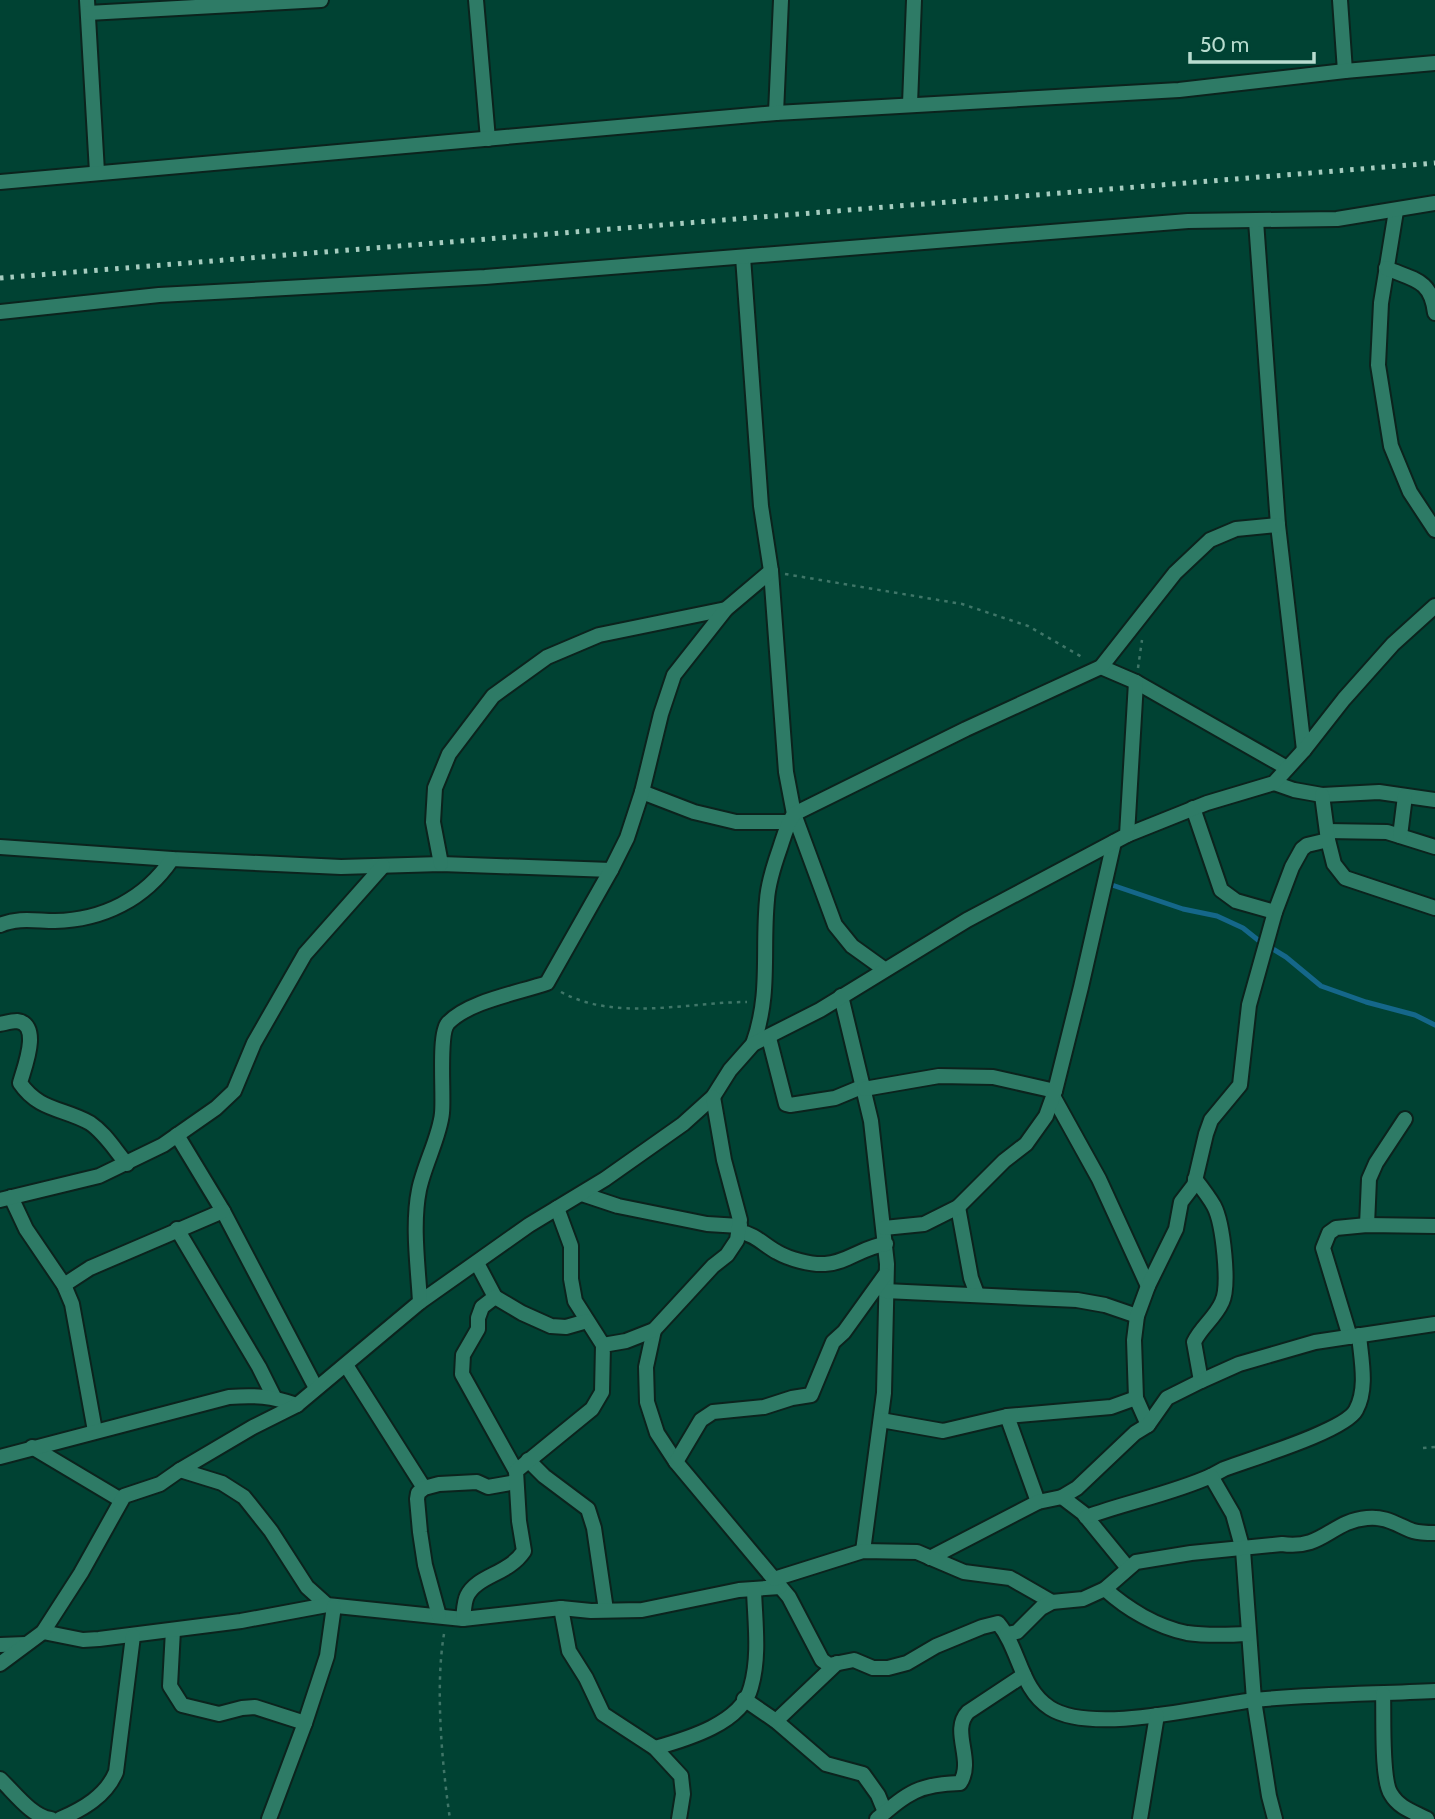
<svg xmlns="http://www.w3.org/2000/svg" width="1435" height="1819" font-family="Cabin,sans-serif">
<style>
.lines{fill:none;stroke-linecap:round;stroke-linejoin:round}
.stream{stroke:#15678a;stroke-width:5}
.street-casing{stroke:#0b231d;stroke-width:18}
.path{stroke:#3f7668;stroke-width:2.5;stroke-dasharray:3.5 5;stroke-linecap:butt}
.street{stroke:#2e7b66;stroke-width:14}
.rail{stroke:#a5ccbf;stroke-width:5;stroke-dasharray:3.5 7;stroke-linecap:butt}
</style>
<rect width="100%" height="100%" fill="#004233"/>
<g class="lines">
<!-- stream -->
<path class="stream" d="M1112,885L1183,909L1217,916L1243,928L1258,940L1286,957L1321,986L1366,1002L1415,1015L1435,1025"/>
<!-- street casing -->
<g class="street-casing">
<g id="street">
<path d="M87,0L97,172"/>
<path d="M476,0L488,139"/>
<path d="M1340,0L1345,71"/>
<path d="M88,13L321,0"/>
<path d="M910,104L914,0"/>
<path d="M776,113L781,0"/>
<path d="M0,182L776,113L1179,90L1345,71L1435,63"/>
<path d="M1396,211L1381,303L1378,365L1391,446L1410,492L1435,530"/>
<path d="M1256,221L1278,525L1304,750"/>
<path d="M743,257L761,506L771,571L786,772L794,814L835,925L852,946L884,969"/>
<path d="M1386,268C1414,280 1431,279 1435,313"/>
<path d="M0,312L159,295L485,277L1188,221L1337,219L1435,203"/>
<path d="M1101,667L1136,682L1287,768"/>
<path d="M1274,783L1294,790L1322,795L1379,792L1435,800"/>
<path d="M642,792L694,812L736,822H789"/>
<path d="M1193,808L1221,890L1236,901L1275,912"/>
<path d="M1327,831L1387,832L1435,847"/>
<path d="M1127,835L1207,803L1274,783L1304,750L1344,699L1393,644L1435,606"/>
<path d="M1400,836L1405,796"/>
<path d="M1328,840L1334,864L1345,878L1435,908"/>
<path d="M0,847L172,859L341,867L441,864L611,870"/>
<path d="M441,864L433,822L435,788L449,754L493,696L547,657L599,635L726,609"/>
<path d="M0,925C18,917 36,921 55,921C103,920 145,899 172,859"/>
<path d="M841,996L871,1121L887,1264L884,1393L863,1551"/>
<path d="M0,1024C5,1023 12,1021 17,1021C42,1024 24,1068 20,1083C39,1111 64,1108 90,1123C105,1133 115,1150 127,1164"/>
<path d="M769,1038L786,1104L790,1105L835,1098L864,1086"/>
<path d="M753,1044C771,994 762,951 767,900C768,883 774,865 780,848C784,836 787,824 794,814L966,729L1101,667L1175,573L1210,540L1236,529L1278,525"/>
<path d="M864,1089L939,1076L993,1077L1055,1091"/>
<path d="M1053,1096L1099,1179L1148,1286"/>
<path d="M177,1135L223,1211L316,1388"/>
<path d="M1195,1179C1202,1188 1209,1197 1214,1206C1223,1223 1230,1286 1222,1302C1215,1318 1201,1327 1194,1342L1201,1381"/>
<path d="M582,1194L618,1206L707,1224L740,1226"/>
<path d="M11,1197L26,1229L64,1285L72,1304L95,1431"/>
<path d="M0,1200L99,1176L163,1145L216,1108L234,1091L254,1043L305,954L383,866"/>
<path d="M958,1207L971,1278L977,1294"/>
<path d="M557,1208L571,1246V1279L575,1301L603,1345"/>
<path d="M1367,1225L1369,1179L1376,1163L1405,1119"/>
<path d="M884,1228L924,1224L958,1207L1004,1161L1026,1144L1046,1116L1055,1091L1081,987L1114,842"/>
<path d="M177,1229L259,1367L274,1397"/>
<path d="M740,1232C755,1234 764,1245 777,1252C789,1259 811,1265 825,1264C847,1263 864,1246 886,1244"/>
<path d="M477,1263L495,1297L522,1313L551,1326L566,1327L587,1321"/>
<path d="M64,1285L90,1268L223,1211"/>
<path d="M885,1291L1077,1300L1105,1305L1137,1316"/>
<path d="M495,1297L482,1307L478,1318V1329L463,1355L462,1374L516,1471"/>
<path d="M420,1302L529,1225L605,1179L683,1124L713,1097L730,1070L753,1044L820,1010L967,920L1127,835L1136,682"/>
<path d="M654,1330L646,1367L647,1402L657,1433L676,1462L789,1597L822,1660L829,1665L854,1660L873,1668H888L907,1663L936,1646L982,1627L998,1623C1020,1649 1020,1689 1050,1708C1092,1735 1205,1706 1254,1700C1314,1694 1375,1694 1435,1691"/>
<path d="M1350,1337L1323,1248L1329,1233L1336,1228L1367,1225L1435,1226"/>
<path d="M346,1365L424,1488"/>
<path d="M1007,1416L1038,1502"/>
<path d="M881,1420L943,1431L1007,1416L1111,1407L1136,1398"/>
<path d="M1148,1425L1136,1398L1134,1340L1137,1316L1148,1286L1176,1229L1181,1202L1194,1185L1206,1134L1211,1120L1240,1085L1249,1005L1275,912L1292,867L1302,849L1307,845L1328,840L1322,795"/>
<path d="M32,1447L121,1500"/>
<path d="M0,1457L229,1397C255,1395 271,1396 297,1405"/>
<path d="M528,1460L544,1476L588,1509L594,1528L606,1610"/>
<path d="M676,1462L701,1420L713,1412L764,1407L792,1398L811,1395L833,1342L844,1332L885,1275"/>
<path d="M180,1470L222,1483L244,1497L271,1531L307,1587L327,1605L463,1619L561,1608L591,1611L642,1610L739,1590L780,1587"/>
<path d="M1211,1476L1224,1469C1250,1459 1345,1431 1356,1410C1368,1388 1361,1359 1359,1335"/>
<path d="M1062,1497L1083,1513L1128,1568"/>
<path d="M1086,1517C1127,1502 1171,1494 1211,1476L1233,1514L1243,1550L1254,1700L1269,1796L1275,1819"/>
<path d="M930,1558L1038,1502L1062,1497L1077,1488L1135,1433L1148,1425L1167,1398L1201,1381L1239,1364L1315,1342L1435,1324"/>
<path d="M774,1579L863,1551L917,1552L964,1572L1010,1578L1052,1602"/>
<path d="M1105,1589C1127,1609 1157,1627 1187,1633C1207,1636 1229,1635 1249,1634"/>
<path d="M561,1608L569,1651L586,1678L603,1714L655,1748L681,1776L683,1794L679,1819"/>
<path d="M439,1616L425,1565L420,1532L417,1499L418,1493L424,1488L439,1484L477,1482L488,1487L516,1482"/>
<path d="M463,1619C464,1612 464,1602 467,1596C477,1575 508,1575 524,1551L519,1521L516,1471L592,1409L602,1392L603,1345L626,1341L654,1330L713,1266L727,1255L737,1240L740,1220L724,1160L713,1097"/>
<path d="M173,1630L170,1686L182,1705L219,1714L242,1708L255,1707L305,1723"/>
<path d="M43,1632L83,1640L99,1639L241,1621L327,1605"/>
<path d="M1007,1634L1017,1632L1041,1608L1052,1602L1083,1599L1105,1589L1136,1562L1191,1553L1282,1544C1323,1550 1331,1521 1367,1518C1386,1516 1397,1525 1413,1531C1420,1533 1428,1533 1435,1533"/>
<path d="M0,1645L26,1644"/>
<path d="M0,1664L43,1632L81,1573L124,1496L160,1484L180,1470L253,1427L297,1405L420,1302C418,1266 412,1225 419,1190C424,1165 440,1136 442,1113C444,1094 438,1034 448,1023C469,1001 518,993 547,983L611,870L627,838L642,792L661,714L674,675L726,609L771,571"/>
<path d="M1383,1694C1384,1714 1381,1780 1391,1794C1399,1808 1414,1812 1427,1819"/>
<path d="M744,1699L776,1721L826,1764L863,1774L878,1795L885,1812"/>
<path d="M776,1721L837,1663"/>
<path d="M655,1748C687,1739 742,1723 751,1687C760,1656 755,1621 754,1590"/>
<path d="M0,1779C14,1792 32,1817 51,1819"/>
<path d="M60,1819C83,1809 106,1796 116,1772L133,1636"/>
<path d="M269,1819L305,1723L327,1656L334,1606"/>
<path d="M877,1819C908,1793 918,1784 960,1783C975,1760 950,1731 968,1712L1024,1675"/>
<path d="M1140,1819L1157,1715"/>
</g>
</g>
<!-- path -->
<g class="path">
<path d="M785,574L962,604L1028,626L1082,657"/>
<path d="M1138,668L1142,640"/>
<path d="M561,992C616,1022 688,1002 747,1002"/>
<path d="M1423,1448L1435,1447"/>
<path d="M444,1634C435,1687 442,1765 450,1819"/>
</g>
<!-- street -->
<use href="#street" class="street"/>
<!-- rail -->
<path class="rail" d="M0,278L1435,163"/>
</g>
<!-- scale -->
<path d="M1190 52v10h124v-10" fill="none" stroke="#b8dccf" stroke-width="3.5"/>
<text x="1200" y="52" font-size="21" fill="#b8dccf" stroke="#004233" stroke-width="5" paint-order="stroke">50 m</text>
</svg>
